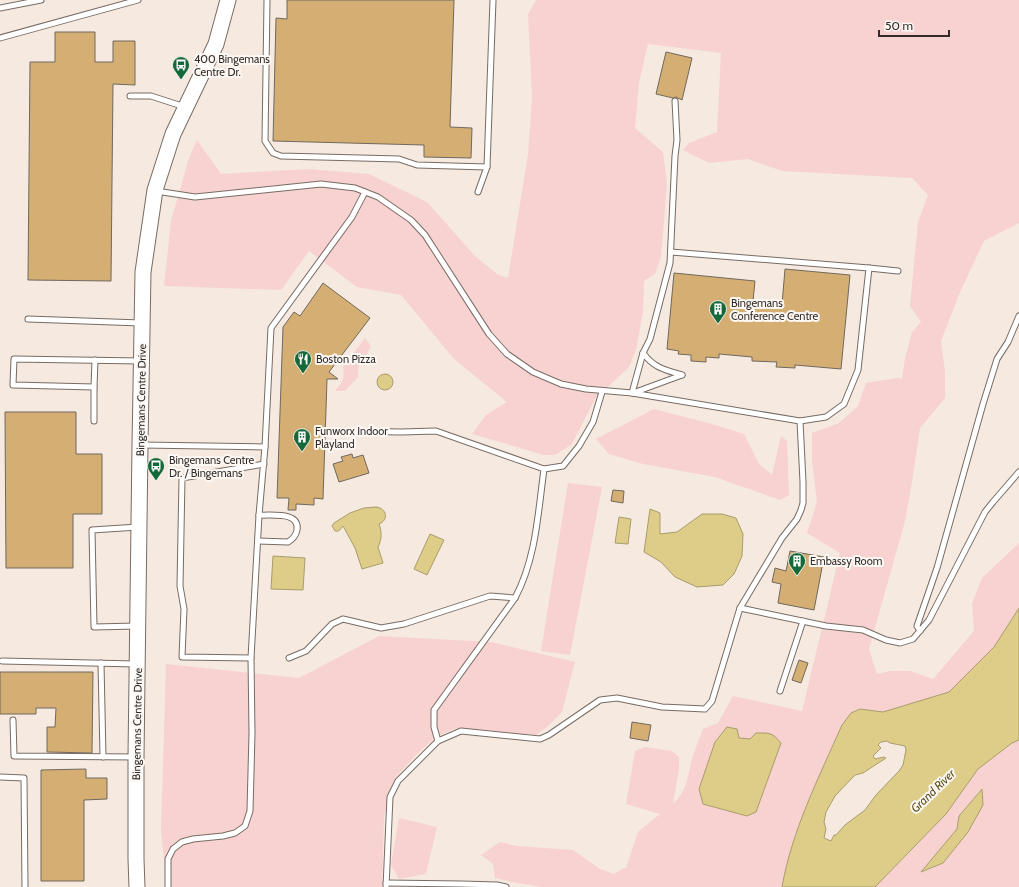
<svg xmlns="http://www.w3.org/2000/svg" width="1019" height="887" font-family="Cabin,sans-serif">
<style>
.green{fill:#f7d2d0;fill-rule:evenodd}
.water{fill:#ddcd89;stroke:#a99d6c;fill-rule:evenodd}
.building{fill:#d4ae72;stroke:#70695e}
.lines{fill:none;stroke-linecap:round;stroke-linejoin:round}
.lane-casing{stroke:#776c64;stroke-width:7}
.secondary-casing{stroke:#776c64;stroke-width:17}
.lane{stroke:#fff;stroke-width:5}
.secondary{stroke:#fff;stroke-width:15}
.labels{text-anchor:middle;stroke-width:4;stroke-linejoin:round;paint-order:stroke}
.poi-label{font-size:11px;fill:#312c29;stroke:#fdf8f4;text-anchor:start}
.street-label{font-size:11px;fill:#312c29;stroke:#fdf8f4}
.water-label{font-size:12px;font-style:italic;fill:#5d511e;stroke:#fdf8f4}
</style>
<rect width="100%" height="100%" fill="#f6e9e0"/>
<!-- green -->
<g class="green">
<path d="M536,0H1019V223L984,241L960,292L941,341L945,372V398L920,428L912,482L905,521L869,649L877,674L891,671H910L933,679L974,631L972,604L982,578L1019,543V608L994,647L972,670L949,692L883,712L860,709L851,713L842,725C819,777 792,830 782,887H542L512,882L495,878L493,864L481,855L500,842L517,846L573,850L600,869L614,874L624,868H626L638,832L660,814L626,804L635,751L645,747L672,751L679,757V768L673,804C687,790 687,780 691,762C694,751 699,740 703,729L718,723L733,696L802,711L840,553L807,533L817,502L812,461V433L839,423L858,406L866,383L898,378L902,379L905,358L912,332L921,322L910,306L918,222L928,195L912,178L782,171L748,159L709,163L683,150L689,143L717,132L721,53L648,44L639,83L635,128L663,152L667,184L661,257L655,274L644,281L643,312L636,350L629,367L595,399L572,444L555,455H544L472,434L486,415L507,402L454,359L401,295L357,287L309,251L281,290L164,286L171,221L189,158L197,140L221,174L308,169L369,174L427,202L475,256L497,274L508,278L528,154L532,97L528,14ZM739,738L750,739L699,789Z"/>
<path d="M365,338L371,346L366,356L361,359L358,369V377L345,391H335L336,389C343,383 345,376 343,367Z"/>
<path d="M654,409L712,424L744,434L759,464L772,475L781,436L787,441L789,495L780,500L715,477L643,464L609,454L596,439Z"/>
<path d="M568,483L602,487L570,655L541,651Z"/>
<path d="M379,636L491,642L575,662L562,712L547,727L536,735L460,728L451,730L436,737L418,753L395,778L384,816L382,887H167L161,831L166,664L299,678Z"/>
<path d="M1019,740V887H875L946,814L978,769L1012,743ZM981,789L943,863L922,872L957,829L959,816Z"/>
<path d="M399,818L437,827L426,874L399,879L391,865Z"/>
</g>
<!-- water -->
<g class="water">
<circle cx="385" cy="382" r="8"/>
<path d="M376,507C387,508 389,520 379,524C382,532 382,539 378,547L383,563L362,569L355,548L343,526C340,529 340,532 335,531L332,526L334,523L350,513L364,508Z"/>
<path d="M650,509L660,513V534L677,532L702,514H722L736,518L743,534L742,556L734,574L723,585L697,587L675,577L661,562L644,552Z"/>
<path d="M619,517L631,519L628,544L615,543Z"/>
<path d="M430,534L444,540L427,575L414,569Z"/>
<path d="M273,556L305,558L303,590L271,589Z"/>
<path d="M1019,608V740L1012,743L978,769L946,814L875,887H782C792,830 819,777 842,725L851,713L860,709L883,712L949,692L994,647ZM887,741L890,743L905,746L906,750L903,765L899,771L876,795L865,810L845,825L836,835H834L831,841L824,838L826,829L824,822L826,812L835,796L855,775L863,773L886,758L884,757L875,759L873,756L881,748L878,745L881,742Z"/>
<path d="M727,727L737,729L739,738L750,739L756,733C769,733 772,732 781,743L756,812L747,816L703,804L699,789L715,742Z"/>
<path d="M982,789L983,805L968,832L943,863L921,872L957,829L959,816Z"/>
</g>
<!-- building -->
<g class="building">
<path d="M287,0H454L450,127L472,128L471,158L424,157V145L273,141L276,18L287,19Z"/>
<path d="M55,32H95V62H113V41H135V85L113,84L111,281L28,280L30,62H55Z"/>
<path d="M666,52L692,58L682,100L676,97L673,98L656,94Z"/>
<path d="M785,269L850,275L841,369L795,365V368L776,367L777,362L752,361V357L719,354V358L706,357V362L691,361V355L678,354L679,351L667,349L674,273L755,281L753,301L782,304Z"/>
<path d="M323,283L370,318L329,372L338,379H327L323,499L314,498V505L296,504V510H288L289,498H277L283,327L294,312L300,316Z"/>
<path d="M5,412H76V454H102V514H73V568H6Z"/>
<path d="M352,454L353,458L363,455L369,473L339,482L333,464L343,461L341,457Z"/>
<path d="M613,490L624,491L623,503L611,501Z"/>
<path d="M790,551L824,557L814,610L778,603L781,584L772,582L775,568L786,571Z"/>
<path d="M799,660L808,663L801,683L792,680Z"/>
<path d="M0,672H93L92,753L47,752V727H55L56,708H36V714H0Z"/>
<path d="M632,722L651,725L648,741L630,738Z"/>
<path d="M86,769V778H107V799L84,800V881H41V770Z"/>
</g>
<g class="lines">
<!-- lane casing -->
<g class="lane-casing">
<g id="lane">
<path d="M267,0L265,141L273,153L281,156L399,159L417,165L487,167"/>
<path d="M0,8L41,0"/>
<path d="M0,38L138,0"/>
<path d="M130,96H151L185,107"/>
<path d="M156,191L195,197L321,184L355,188L378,197L411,220L425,235L489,334L507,354L533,372L561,384L586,389L632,393L800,421L826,417L844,404L858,370L869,268L671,252"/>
<path d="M478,192L487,167L493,0"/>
<path d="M869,268L898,271"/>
<path d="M28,319L141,323"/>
<path d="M643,353C654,368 665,370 682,375"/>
<path d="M94,387L95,360"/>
<path d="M632,393L643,353L650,339L670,263L675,156L677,140L675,101"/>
<path d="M633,393L682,375"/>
<path d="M94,421V387L13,385L14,359L140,361"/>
<path d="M340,431L401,432L436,431L544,469L563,466L579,446L593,422L602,392"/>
<path d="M142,445L265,447"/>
<path d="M258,541L288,542C293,539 296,536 297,530C300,511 271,516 259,515"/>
<path d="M740,608L826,626L863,630L886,640L900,643L913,639L929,620L985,512L993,502L1019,472"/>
<path d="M137,626L94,627L92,530L138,527"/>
<path d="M920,631L917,626L937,568L983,404L997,359L1008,342L1019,316"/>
<path d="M251,658L182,657L184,609L180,586L182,478L264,464"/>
<path d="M289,658L306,651L332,624L343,619L381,628L404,624L490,596L515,598"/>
<path d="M2,661L136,664"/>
<path d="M101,663L103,757"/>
<path d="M780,691L803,621"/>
<path d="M13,720L14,756L135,757"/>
<path d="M438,741L434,727V710L515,598C536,559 538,513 544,469"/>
<path d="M0,777L24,778L25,887"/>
<path d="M386,883L462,884L497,885L506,887"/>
<path d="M168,887V859L173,849L182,842L193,839L223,836L235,833L245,826L250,811L252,733L251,658L259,515L265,447L271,328L352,217L365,192"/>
<path d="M386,887L390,797L398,781L438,741L461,731L540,739L549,735L600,700L617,698L662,707L705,709L712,701L740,608L782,538L797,519L801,510L803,503V482L800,421"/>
</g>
</g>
<!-- secondary casing -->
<g class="secondary-casing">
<path id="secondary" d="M137,887L136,859V757L140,445L143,272L155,190L173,134L216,44L228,0"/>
</g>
<!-- lane -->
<use href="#lane" class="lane"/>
<!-- secondary -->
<use href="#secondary" class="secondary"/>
</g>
<!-- icons -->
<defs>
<g id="bus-pin" transform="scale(0.9)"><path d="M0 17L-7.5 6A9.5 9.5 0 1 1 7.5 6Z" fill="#15683a" stroke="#fdf8f4"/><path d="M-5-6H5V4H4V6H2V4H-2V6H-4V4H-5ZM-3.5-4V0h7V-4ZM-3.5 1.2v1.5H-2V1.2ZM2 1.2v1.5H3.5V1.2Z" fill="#fff"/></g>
<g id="building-pin" transform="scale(0.9)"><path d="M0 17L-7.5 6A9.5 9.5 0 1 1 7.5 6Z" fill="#15683a" stroke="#fdf8f4"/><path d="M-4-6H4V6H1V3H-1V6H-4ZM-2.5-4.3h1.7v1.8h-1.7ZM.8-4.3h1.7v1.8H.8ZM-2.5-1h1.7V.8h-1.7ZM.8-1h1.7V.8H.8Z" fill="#fff"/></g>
<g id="restaurant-pin" transform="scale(0.9)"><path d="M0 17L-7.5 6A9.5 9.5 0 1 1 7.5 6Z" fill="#15683a" stroke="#fdf8f4"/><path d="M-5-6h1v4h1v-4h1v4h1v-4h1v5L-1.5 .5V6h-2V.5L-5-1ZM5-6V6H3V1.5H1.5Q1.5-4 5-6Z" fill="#fff"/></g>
</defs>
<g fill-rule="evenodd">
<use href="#bus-pin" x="181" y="65"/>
<use href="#building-pin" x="718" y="309"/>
<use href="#restaurant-pin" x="303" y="359"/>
<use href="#building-pin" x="302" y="437"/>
<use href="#bus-pin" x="156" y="466"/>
<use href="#building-pin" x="797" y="561"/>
</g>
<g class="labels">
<!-- poi labels -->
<g class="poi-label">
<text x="194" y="63">400 Bingemans<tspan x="194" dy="13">Centre Dr.</tspan></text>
<text x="731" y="307">Bingemans<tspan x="731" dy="13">Conference Centre</tspan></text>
<text x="316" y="363">Boston Pizza</text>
<text x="315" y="435">Funworx Indoor<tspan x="315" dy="13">Playland</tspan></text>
<text x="169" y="464">Bingemans Centre<tspan x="169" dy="13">Dr. / Bingemans</tspan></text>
<text x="810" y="565">Embassy Room</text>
</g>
<!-- street labels -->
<g class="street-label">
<text transform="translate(141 400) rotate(-89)" y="4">Bingemans Centre Drive</text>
<text transform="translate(137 724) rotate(-89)" y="4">Bingemans Centre Drive</text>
</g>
<!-- water labels -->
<g class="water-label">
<text transform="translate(933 791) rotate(-44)" y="4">Grand River</text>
</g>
</g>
<!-- scale -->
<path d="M879 30v6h70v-6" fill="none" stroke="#312c29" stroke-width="2"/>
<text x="885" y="30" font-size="12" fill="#312c29" stroke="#fdf8f4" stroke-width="3" paint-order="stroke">50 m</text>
</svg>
